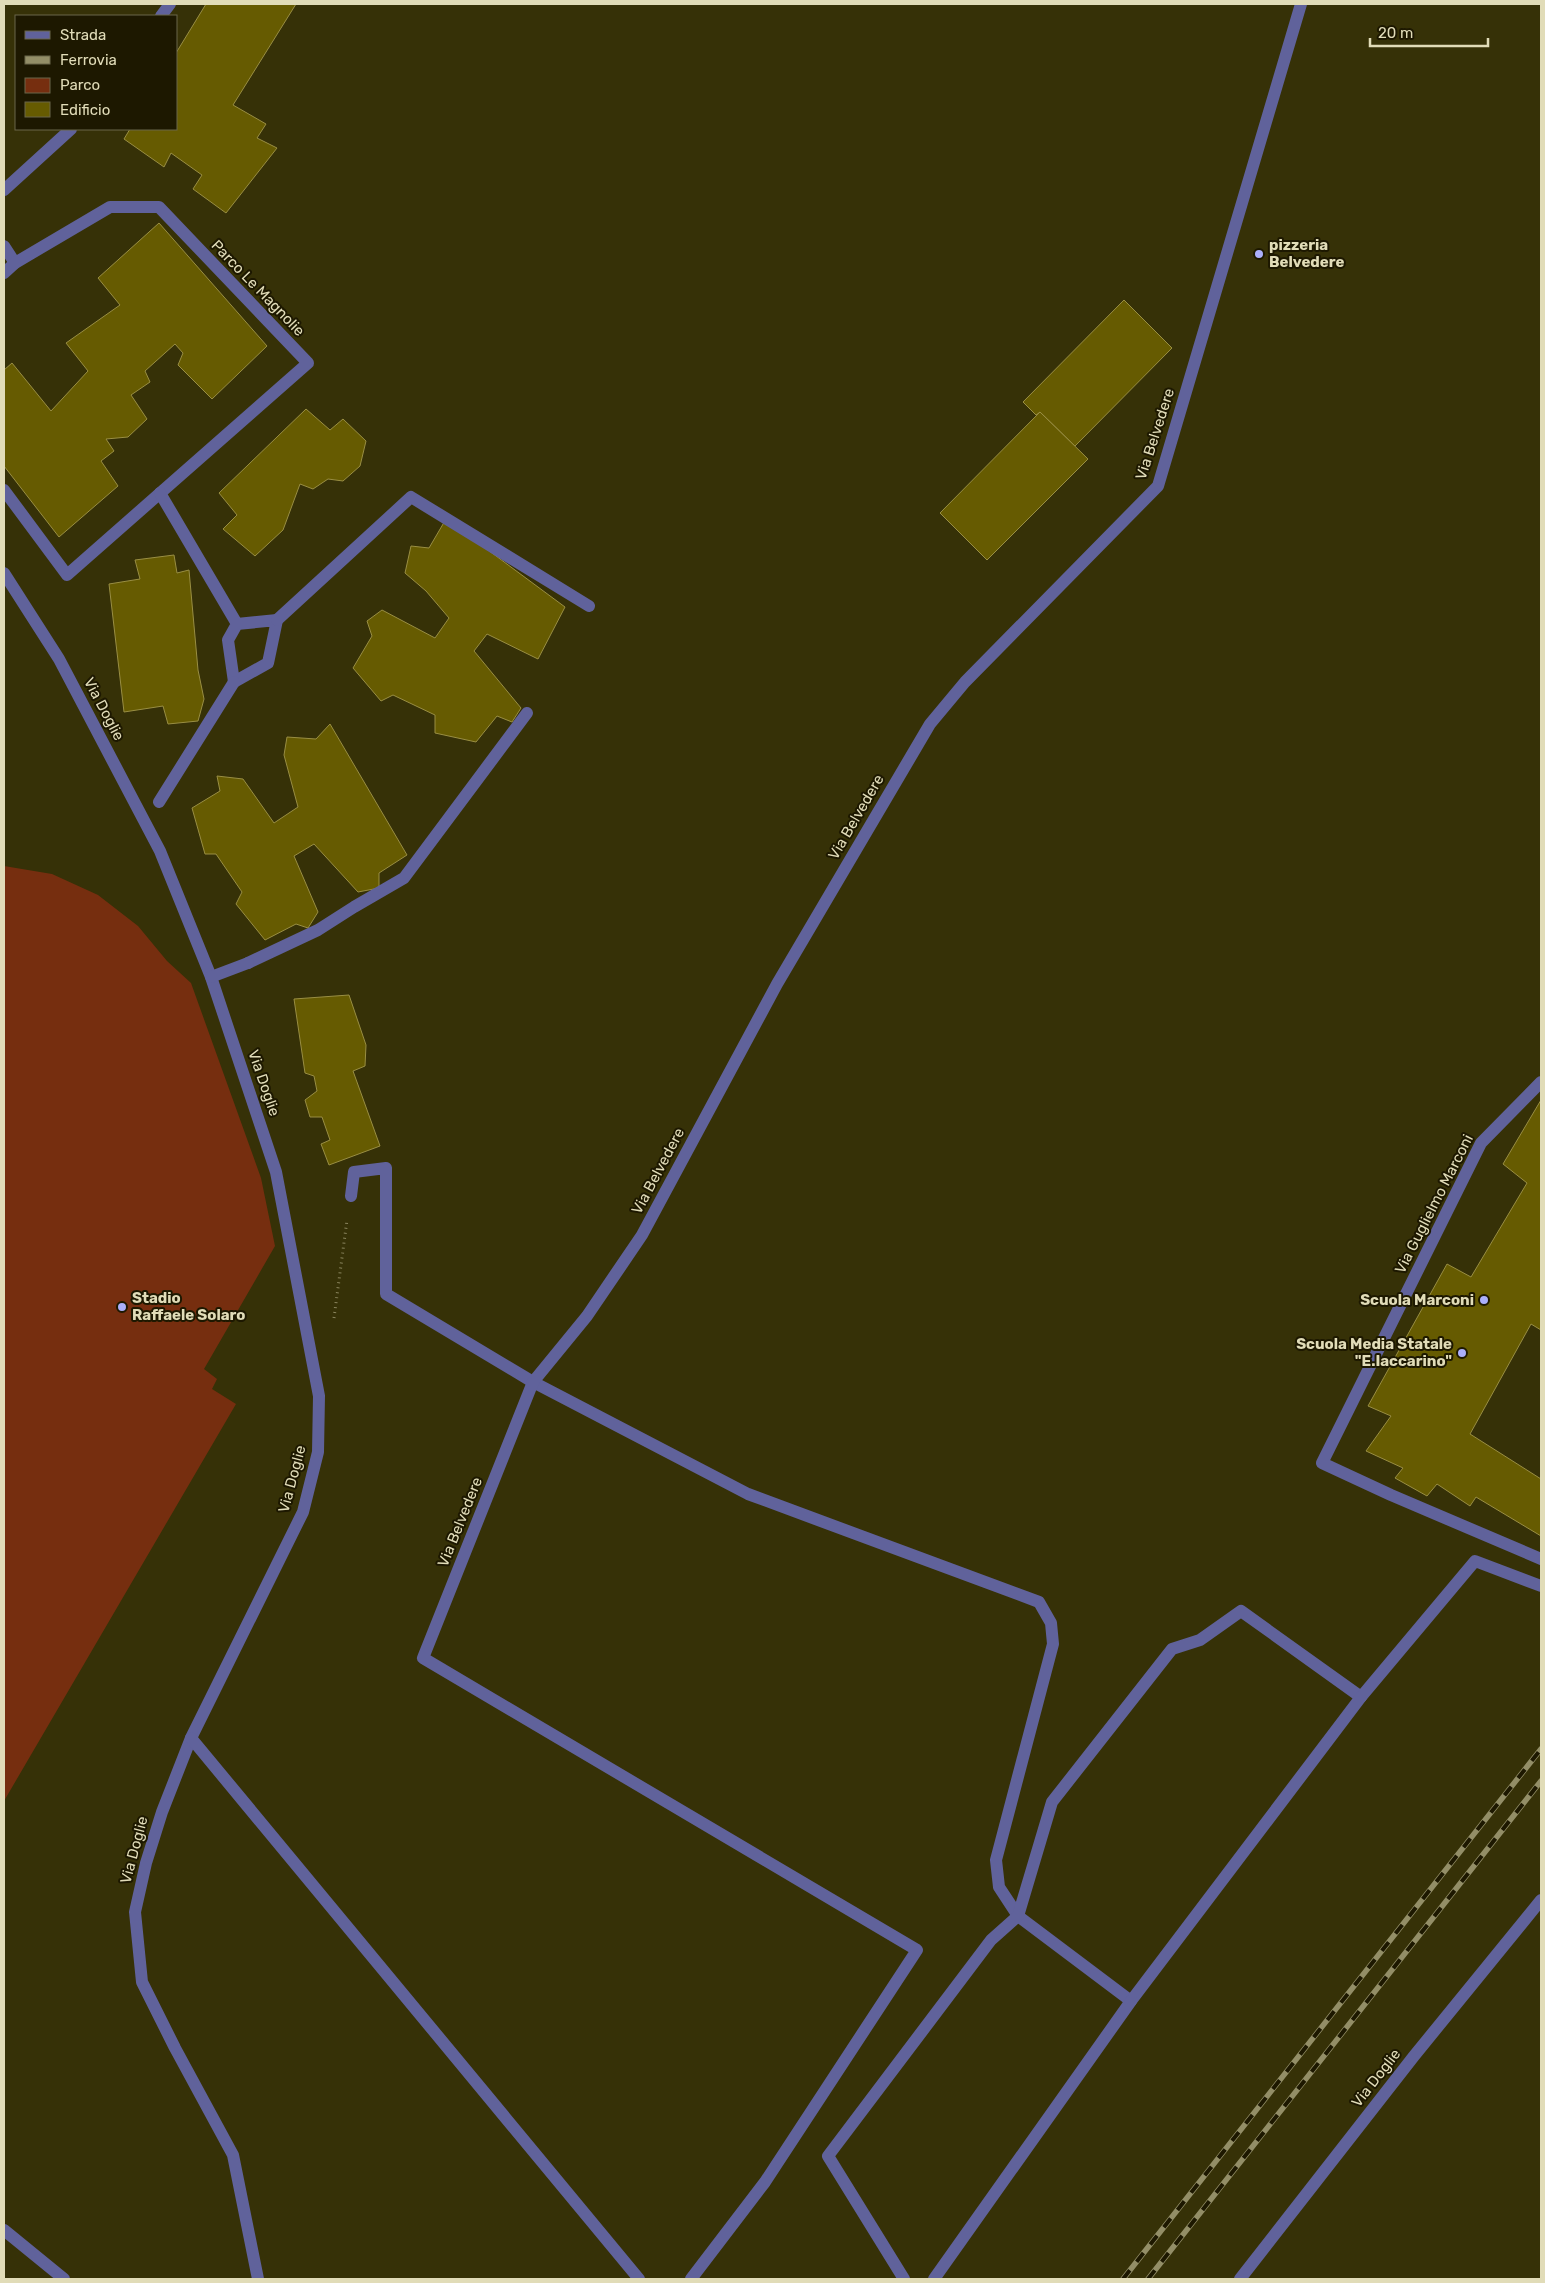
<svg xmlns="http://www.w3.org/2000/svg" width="1545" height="2283" font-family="Rubik,sans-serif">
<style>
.green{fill:#762e0f}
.building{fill:#665b01;stroke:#998e43}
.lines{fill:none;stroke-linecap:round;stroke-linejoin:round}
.path{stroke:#89845d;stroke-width:3;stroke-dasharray:1 4;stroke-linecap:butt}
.service{stroke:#60629b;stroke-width:12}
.minor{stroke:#60629b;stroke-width:12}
.rail-casing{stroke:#938e67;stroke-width:5.5}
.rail{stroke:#1d1800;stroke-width:4;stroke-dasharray:11;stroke-linecap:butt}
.poi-dot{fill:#abaffb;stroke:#1d1800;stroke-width:2}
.labels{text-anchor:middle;stroke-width:4;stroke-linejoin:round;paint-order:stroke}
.poi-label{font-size:15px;font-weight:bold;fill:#e1dcb8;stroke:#1d1800;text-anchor:start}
.street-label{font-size:15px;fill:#e1dcb8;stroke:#1d1800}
</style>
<rect width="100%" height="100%" fill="#363107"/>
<!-- green -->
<path class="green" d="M4,866L52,874L98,895L138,926L167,961L191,983L261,1178L275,1246L204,1369L217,1379L212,1389L236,1404L4,1801Z"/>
<!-- building -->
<g class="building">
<path d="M206,4H296L233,105L266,124L257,138L277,148L226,213L193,189L202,175L171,153L164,167L124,139L130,129H176V53Z"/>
<path d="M159,223L267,346L212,399L178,365L183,353L175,344L145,371L150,382L131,395L147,419L128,437L106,439L114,451L101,461L118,486L59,537L4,466V370L12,363L51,411L88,371L66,343L120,305L98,278Z"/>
<path d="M1124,300L1172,348L1075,446L1040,412L1036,415L1023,402Z"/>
<path d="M306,409L330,430L343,419L366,441L360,466L343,481L328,479L313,489L300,484L283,530L255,556L223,529L237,515L219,493Z"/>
<path d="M1040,412L1088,459L987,560L940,513Z"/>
<path d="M446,519L565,607L538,659L487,634L474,651L521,708L512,722L497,716L476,742L435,733V715L393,695L381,701L353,668L372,636L367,621L382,610L435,638L449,618L426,591L405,573L411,546L429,548Z"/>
<path d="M174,555L177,573L189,570L198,670L204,699L198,721L168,724L163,706L124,712L109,584L140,579L135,560Z"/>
<path d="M330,724L407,855L379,873V888L358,892L314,844L294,856L318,912L308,928L296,924L265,940L236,904L242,892L216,854H205L192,808L220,791L217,776L243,779L274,823L298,807L284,755L287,737L316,739Z"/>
<path d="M349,995L366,1045L365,1066L353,1071L380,1146L329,1165L321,1144L330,1140L322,1117H310L305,1100L317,1091L314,1076L305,1073L294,999Z"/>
<path d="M1541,1100V1330L1531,1324L1470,1434L1541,1479V1536L1476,1497L1470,1506L1437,1484L1427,1496L1395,1478L1403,1468L1366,1451L1391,1416L1368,1406L1447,1264L1471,1277L1527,1183L1503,1164Z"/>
</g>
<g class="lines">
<!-- path -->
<path class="path" d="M334,1318L347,1220"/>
<!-- service -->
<g class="service">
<path d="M4,246L15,263"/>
<path d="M4,273L15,263L110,207H159L308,363L67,575L4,490"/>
<path d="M160,493L237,624L277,620L268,663L234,682L228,640L237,624"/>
<path d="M277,620L411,497L589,606"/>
<path d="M159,802L234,682"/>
<path d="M248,963L318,930L354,907L404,878L527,713"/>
<path d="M1541,1082L1481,1143L1322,1463L1391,1495L1541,1559"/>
<path d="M351,1196L354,1172L386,1168V1294L533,1382"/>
</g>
<!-- minor -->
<g class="minor">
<path d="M161,16L170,4"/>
<path d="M4,190L71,129"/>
<path d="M4,573L59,659L160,851L211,977L276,1172L319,1396L318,1452L303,1512L191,1738L162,1812L146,1863L135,1912L142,1982L175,2048L233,2155L258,2279"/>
<path d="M211,977L248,963"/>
<path d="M533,1382L748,1494L1039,1602L1051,1623L1053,1644L996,1860L999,1887L1018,1916L1131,2001"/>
<path d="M191,1738L639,2279"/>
<path d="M4,2230L64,2279"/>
<path d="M691,2279L765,2182L917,1950L423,1658L533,1382L587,1316L642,1235L777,984L930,724L965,682L1158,486L1301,4"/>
<path d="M904,2279L828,2156L991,1940L1018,1916L1052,1802L1172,1649L1200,1640L1241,1611L1361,1697"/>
<path d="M934,2279L1131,2001L1361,1697L1475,1561L1541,1586"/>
<path d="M1240,2279L1414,2056L1541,1900"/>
</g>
<!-- rail casing -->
<g class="rail-casing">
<g id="rail">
<path d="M1123,2279L1541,1749"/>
<path d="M1148,2279L1541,1781"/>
</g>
</g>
<!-- rail -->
<use href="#rail" class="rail"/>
</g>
<!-- markers -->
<g class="poi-dot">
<circle cx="1259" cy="254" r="5"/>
<circle cx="1484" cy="1300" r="5"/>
<circle cx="122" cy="1307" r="5"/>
<circle cx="1462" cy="1353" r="5"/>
</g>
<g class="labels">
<!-- poi labels -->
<g class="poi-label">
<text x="1269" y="250">pizzeria<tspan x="1269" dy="17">Belvedere</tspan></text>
<text x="132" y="1303">Stadio<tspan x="132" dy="17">Raffaele Solaro</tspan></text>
<text x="1474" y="1305" text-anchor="end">Scuola Marconi</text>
<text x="1452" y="1349" text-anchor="end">Scuola Media Statale<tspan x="1452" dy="17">"E.Iaccarino"</tspan></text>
</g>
<!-- street labels -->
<g class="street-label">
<text transform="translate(258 288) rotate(46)" y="5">Parco Le Magnolie</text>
<text transform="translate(1155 434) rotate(-72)" y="5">Via Belvedere</text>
<text transform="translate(104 709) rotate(62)" y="5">Via Doglie</text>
<text transform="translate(856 817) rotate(-60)" y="5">Via Belvedere</text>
<text transform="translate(264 1083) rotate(71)" y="5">Via Doglie</text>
<text transform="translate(658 1171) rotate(-62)" y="5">Via Belvedere</text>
<text transform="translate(1434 1204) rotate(-63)" y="5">Via Guglielmo Marconi</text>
<text transform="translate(292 1479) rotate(-75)" y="5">Via Doglie</text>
<text transform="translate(460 1522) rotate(-68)" y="5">Via Belvedere</text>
<text transform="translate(134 1850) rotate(-75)" y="5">Via Doglie</text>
<text transform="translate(1376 2078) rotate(-52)" y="5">Via Doglie</text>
</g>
</g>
<!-- border -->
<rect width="1545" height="2283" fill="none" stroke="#e1dcb8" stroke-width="10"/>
<!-- legend -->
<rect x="15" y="15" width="162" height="115" fill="#1d1800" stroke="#6b664a"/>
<rect x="25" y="31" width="25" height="8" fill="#60629b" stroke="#6b664a"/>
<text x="60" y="40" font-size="15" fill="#e1dcb8">Strada</text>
<rect x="25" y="56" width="25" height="8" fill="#938e67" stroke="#6b664a"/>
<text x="60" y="65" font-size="15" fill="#e1dcb8">Ferrovia</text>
<rect x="25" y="78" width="25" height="15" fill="#762e0f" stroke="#6b664a"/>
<text x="60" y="90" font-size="15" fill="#e1dcb8">Parco</text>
<rect x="25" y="102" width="25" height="15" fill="#665b01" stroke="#6b664a"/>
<text x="60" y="115" font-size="15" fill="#e1dcb8">Edificio</text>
<!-- scale -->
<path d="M1370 38v8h118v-8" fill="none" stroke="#e1dcb8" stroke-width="2.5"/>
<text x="1378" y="38" font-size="15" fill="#e1dcb8" stroke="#1d1800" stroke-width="4" paint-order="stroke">20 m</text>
</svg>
